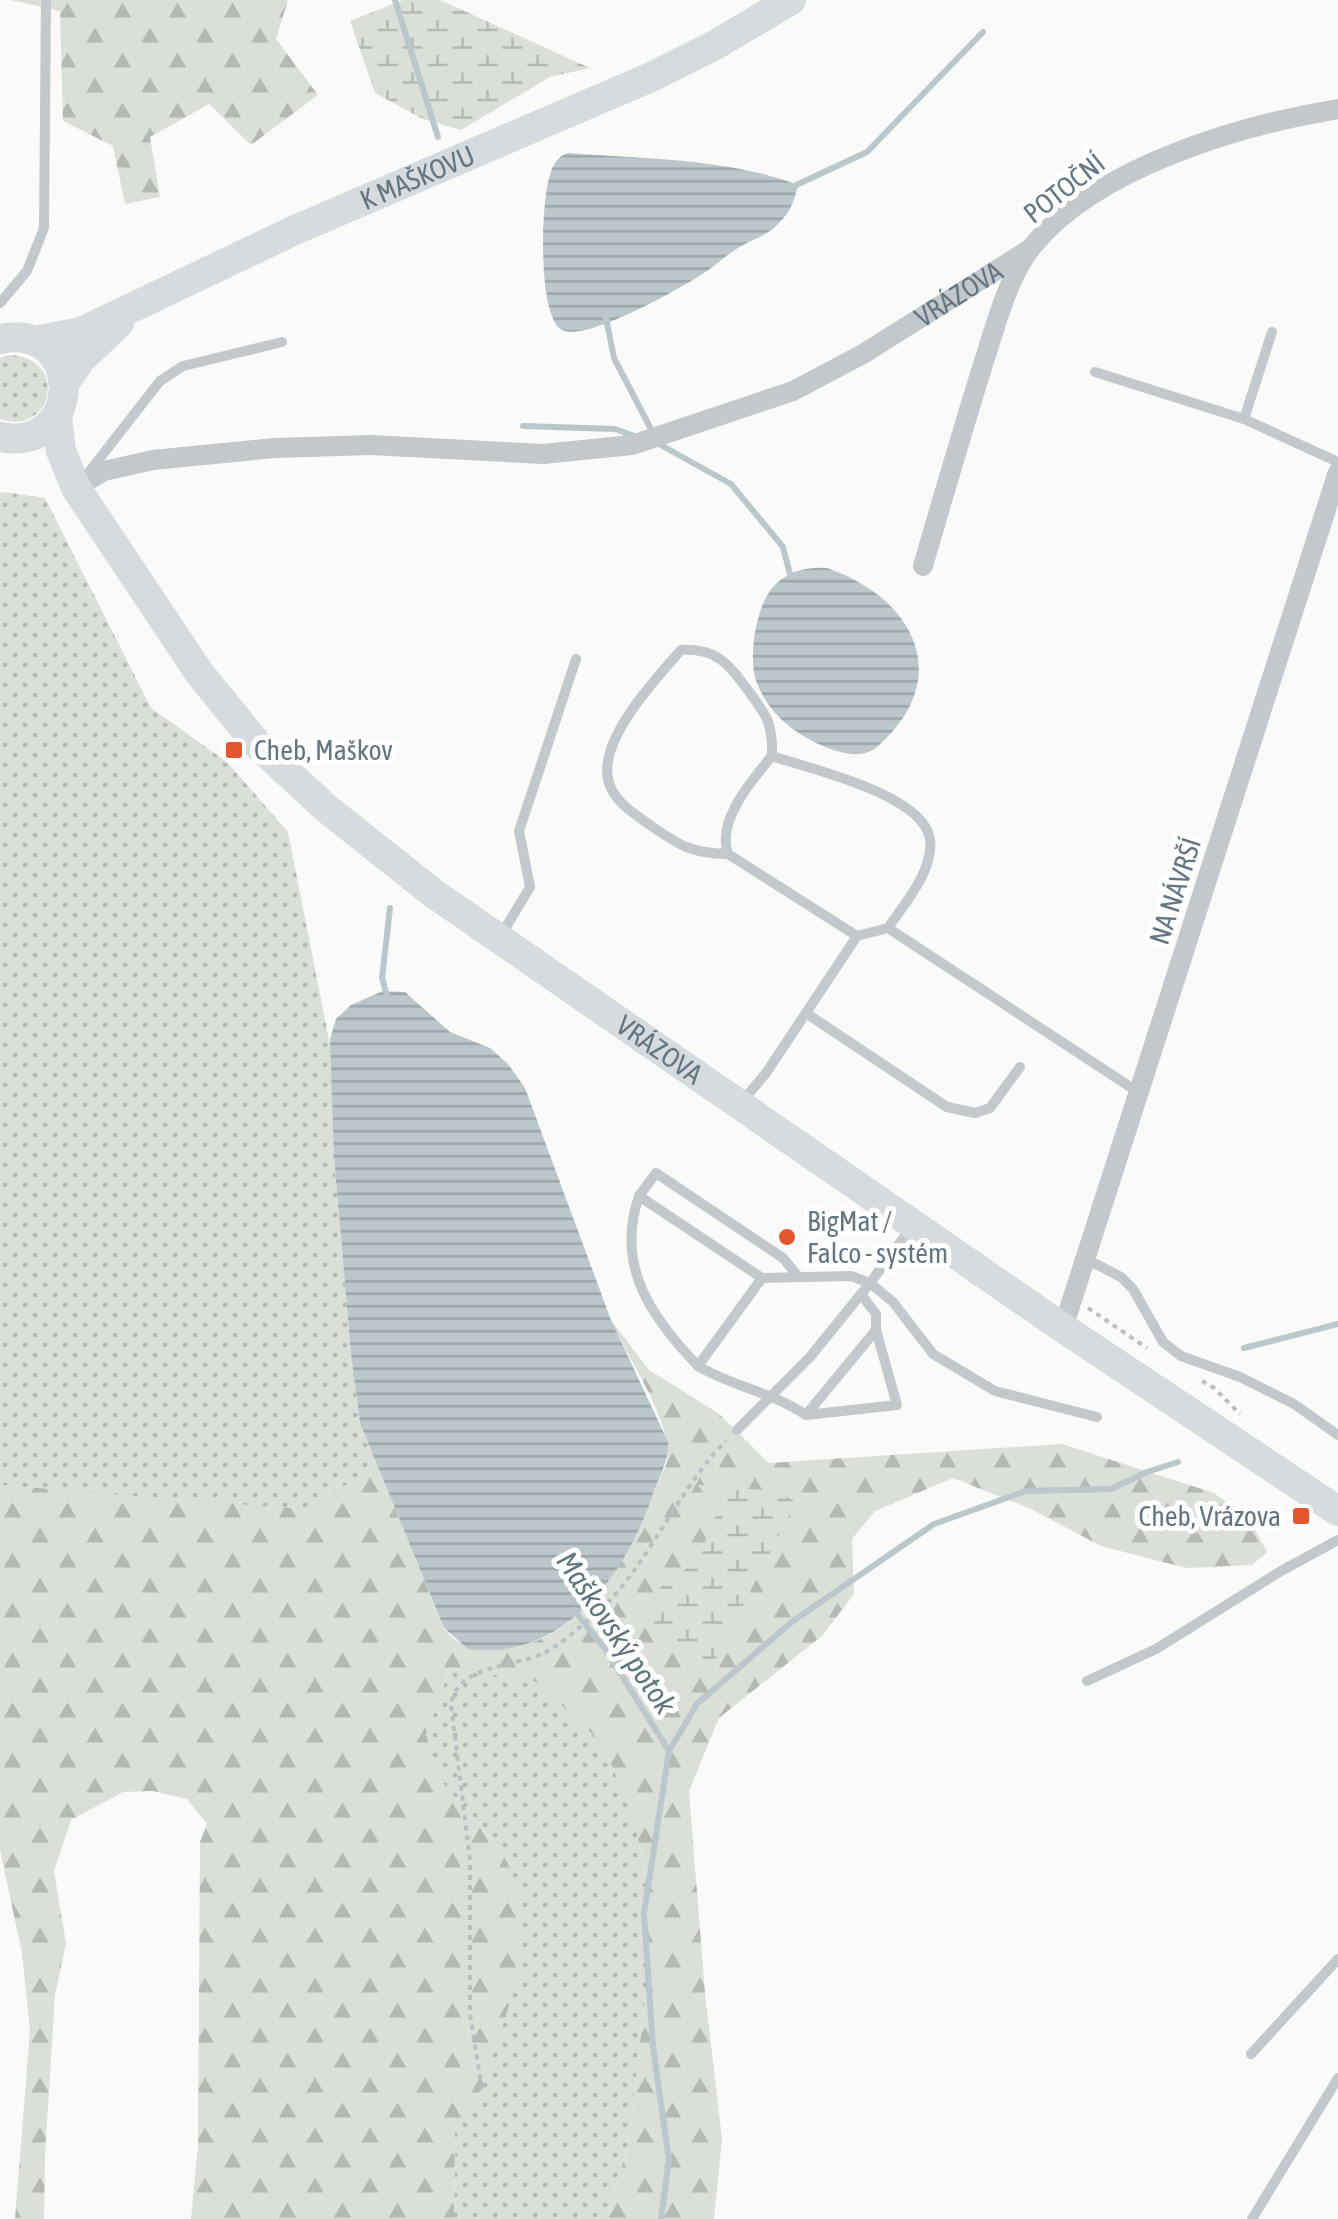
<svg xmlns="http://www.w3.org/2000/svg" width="1338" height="2219" font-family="'Asap Condensed',sans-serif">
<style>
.grass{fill:url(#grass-dots)}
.forest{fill:url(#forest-firs)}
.wetland{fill:url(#wetland-marsh)}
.water{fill:url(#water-rules)}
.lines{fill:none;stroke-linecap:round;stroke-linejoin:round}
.stream{stroke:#bbc7cb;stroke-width:6}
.path{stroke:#bbbfc2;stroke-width:4;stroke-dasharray:5 5;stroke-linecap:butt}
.lane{stroke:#c3c8cc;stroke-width:10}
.street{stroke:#c3c8cc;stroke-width:20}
.secondary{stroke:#d6dbdf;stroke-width:30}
.poi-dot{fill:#e4572e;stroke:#fff;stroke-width:4}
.labels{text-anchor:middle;stroke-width:10;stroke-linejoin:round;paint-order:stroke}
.street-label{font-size:28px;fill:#657683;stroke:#fff}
.poi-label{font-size:28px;fill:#657683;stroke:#fff;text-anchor:start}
.water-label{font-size:30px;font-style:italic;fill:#60757c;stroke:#fff}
</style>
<defs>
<pattern id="grass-dots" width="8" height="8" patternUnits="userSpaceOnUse" patternTransform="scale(2.5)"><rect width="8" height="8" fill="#dadfd7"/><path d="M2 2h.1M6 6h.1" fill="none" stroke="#b4b9b4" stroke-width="1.8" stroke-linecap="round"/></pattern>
<pattern id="forest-firs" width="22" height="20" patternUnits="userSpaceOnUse" patternTransform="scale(2.5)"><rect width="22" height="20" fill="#dadfd7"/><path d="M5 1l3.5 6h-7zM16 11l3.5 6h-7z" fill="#b4b9b4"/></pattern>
<pattern id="wetland-marsh" width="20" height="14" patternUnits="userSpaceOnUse" patternTransform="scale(2.5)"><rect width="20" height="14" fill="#dadfd7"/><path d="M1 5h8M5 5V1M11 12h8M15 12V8" fill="none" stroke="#b4b9b4"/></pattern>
<pattern id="water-rules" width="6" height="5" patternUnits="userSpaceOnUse" patternTransform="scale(2.5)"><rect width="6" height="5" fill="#bbc7cb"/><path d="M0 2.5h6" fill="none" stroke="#9ca6aa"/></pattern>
</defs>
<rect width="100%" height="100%" fill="#fafaf8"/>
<!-- grass -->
<g class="grass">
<path d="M9,355C70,357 53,437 0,419V358Z"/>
<path d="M4,492L45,498L151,708L227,762L288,832L332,1055L334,1157L351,1354L360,1423L376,1462L313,1511L0,1485V493Z"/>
<path d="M450,1668L537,1681L602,1742L634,1817L647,1887L648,1972L629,2142L606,2219H454L455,2131L482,2089L501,1850L439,1779L426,1734Z"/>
</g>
<!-- forest -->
<g class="forest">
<path d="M11,0H288L276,39L318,95L251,145L209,104L150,137L160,197L125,204L113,146L63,121L60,11Z"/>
<path d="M611,1320L649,1370L718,1413L769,1463L1062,1444L1214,1493L1248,1517L1267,1552L1252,1565L1186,1568L1101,1546L1029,1508L953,1478L875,1511L852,1539L854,1594L823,1635L719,1718L689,1791L705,1993L722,2139L714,2219H606L629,2142L648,1972L647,1887L634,1817L602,1743L537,1682L450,1668L426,1734L439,1779L501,1850L519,1887L518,1978L482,2089L455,2131L454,2219H191L198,2145L200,1842L207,1824L187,1799L153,1791L123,1792L71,1820L54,1871L66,1943L55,1995L45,2154L44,2219H15L30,2030L22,1953L0,1850V1485L313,1510L376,1462L444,1629C459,1647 475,1650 498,1649C580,1646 630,1559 655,1489C658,1480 665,1470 667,1461C674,1423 626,1356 611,1320Z"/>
</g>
<!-- wetland -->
<g class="wetland">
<path d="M403,0H440L590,68L550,77L461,130L423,119L375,93L350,21Z"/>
<path d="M698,1485L777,1491L796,1502L711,1668L661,1645L646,1598L697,1561L717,1513Z"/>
</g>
<!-- water -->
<g class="water">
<path d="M568,153C644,159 726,158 798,185C794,202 790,213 777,225C766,236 751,240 738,248C725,256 714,267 701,275C677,290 586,342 562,330C537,317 541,200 550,175C553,164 558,156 568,153Z"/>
<path d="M827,568C913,597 956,677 878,746C864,759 844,754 828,748C797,736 769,715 757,683C747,658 756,601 777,583C791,570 809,567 827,568Z"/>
<path d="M383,991L405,992L450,1032L490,1048L508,1064L525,1088L611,1320L668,1442C669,1462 659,1476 653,1494C626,1575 563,1662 468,1649L444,1628L360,1423L351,1354L334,1157L330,1039L336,1019L351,1005Z"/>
</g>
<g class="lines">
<!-- stream -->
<g class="stream">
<path d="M395,0L438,137"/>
<path d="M792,187L867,152L983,32"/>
<path d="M606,318L614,358L654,435"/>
<path d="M523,426L615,429L637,437"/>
<path d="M659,444L731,484L783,547L790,574"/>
<path d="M387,996L382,978L390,908"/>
<path d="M1244,1348L1338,1324"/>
<path d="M574,1610L605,1649L669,1751L644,1913L653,2047L669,2160L661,2219"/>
<path d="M669,1751L697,1704L793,1621L934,1524L1026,1491L1111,1489L1147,1472L1178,1462"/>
</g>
<!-- path -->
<g class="path">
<path d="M1088,1308L1147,1348"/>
<path d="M1202,1381L1214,1388L1240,1414"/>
<path d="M482,2089L470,2014V1860L451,1705C457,1664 513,1668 544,1653C557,1647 570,1635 581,1626C645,1579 671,1496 726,1441"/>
</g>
<!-- lane -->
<g class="lane">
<path d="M0,303L27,271L44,228L46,0"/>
<path d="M1095,372L1244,419L1338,462"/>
<path d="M1244,419L1272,332"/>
<path d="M89,472L160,381L183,366L282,342"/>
<path d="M772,756C810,769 923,794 930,839C934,871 904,904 888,928L857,936L728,854C716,821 752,780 772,756Z"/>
<path d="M728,854C691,853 680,846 650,825C637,816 618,804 611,788C591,746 655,680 681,650C716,648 728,663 747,689C766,714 773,723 772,756"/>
<path d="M888,928L1138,1092"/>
<path d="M500,937L530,887L519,831L576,659"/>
<path d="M806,1013L947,1107L975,1113L990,1108L1020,1067"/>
<path d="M741,1103L766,1073L857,936"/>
<path d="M639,1196C615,1266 651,1317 698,1366L762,1278"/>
<path d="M1086,1259L1121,1277L1133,1289L1163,1342L1181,1356L1240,1377L1294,1404L1338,1435"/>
<path d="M797,1275L783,1258L656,1173L639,1196L762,1278L851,1276L870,1283L911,1228"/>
<path d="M861,1294L876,1314V1330L897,1405L806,1415L876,1330"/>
<path d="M698,1366C733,1387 770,1391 806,1415"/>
<path d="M737,1430L810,1357L870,1283L893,1302L933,1354L995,1391L1097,1417"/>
<path d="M1087,1681L1156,1649L1281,1571L1338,1540"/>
<path d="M1251,2054L1338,1959"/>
<path d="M1252,2219L1338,2078"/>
</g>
<!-- street -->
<g class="street">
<path id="s1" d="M76,488L104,471L153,460L275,448L371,445L543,454L632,445L793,391L863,354L1030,249"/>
<path d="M923,566C943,497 963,429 984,361C996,325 1007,279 1031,248C1094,168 1240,125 1338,109"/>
<path d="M1063,1328L1338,472"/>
</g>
<!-- secondary -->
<g class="secondary">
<path d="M0,339C84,321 86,453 0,437"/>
<path id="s2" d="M34,341L81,332L295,230L649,78L715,45L791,0"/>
<path d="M65,382L81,359L119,323"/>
<path id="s3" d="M57,416L61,451L76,488L200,674L258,745L326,808L433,893L1063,1328L1338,1511"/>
</g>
</g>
<!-- markers -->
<g class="poi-dot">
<rect x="224" y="740" width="20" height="20" rx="5"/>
<circle cx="787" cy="1237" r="10"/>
<rect x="1291" y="1506" width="20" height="20" rx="5"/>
</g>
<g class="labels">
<!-- street labels -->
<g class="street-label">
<text dy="10" stroke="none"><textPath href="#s2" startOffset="418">K MAŠKOVU</textPath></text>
<text transform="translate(1064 188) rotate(-38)" y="10">POTOČNÍ</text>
<text dy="10" stroke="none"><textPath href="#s1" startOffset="925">VRÁZOVA</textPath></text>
<text transform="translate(1175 891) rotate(-72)" y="10">NA NÁVRŠÍ</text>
<text dy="10" stroke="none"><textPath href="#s3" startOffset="895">VRÁZOVA</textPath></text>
</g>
<!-- poi labels -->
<g class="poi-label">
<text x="254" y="760">Cheb, Maškov</text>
<text x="807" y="1231">BigMat /<tspan x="807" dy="32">Falco - systém</tspan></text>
<text x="1281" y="1526" text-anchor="end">Cheb, Vrázova</text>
</g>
<!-- water labels -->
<g class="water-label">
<text transform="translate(616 1633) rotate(56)" y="10">Maškovský potok</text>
</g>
</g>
</svg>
